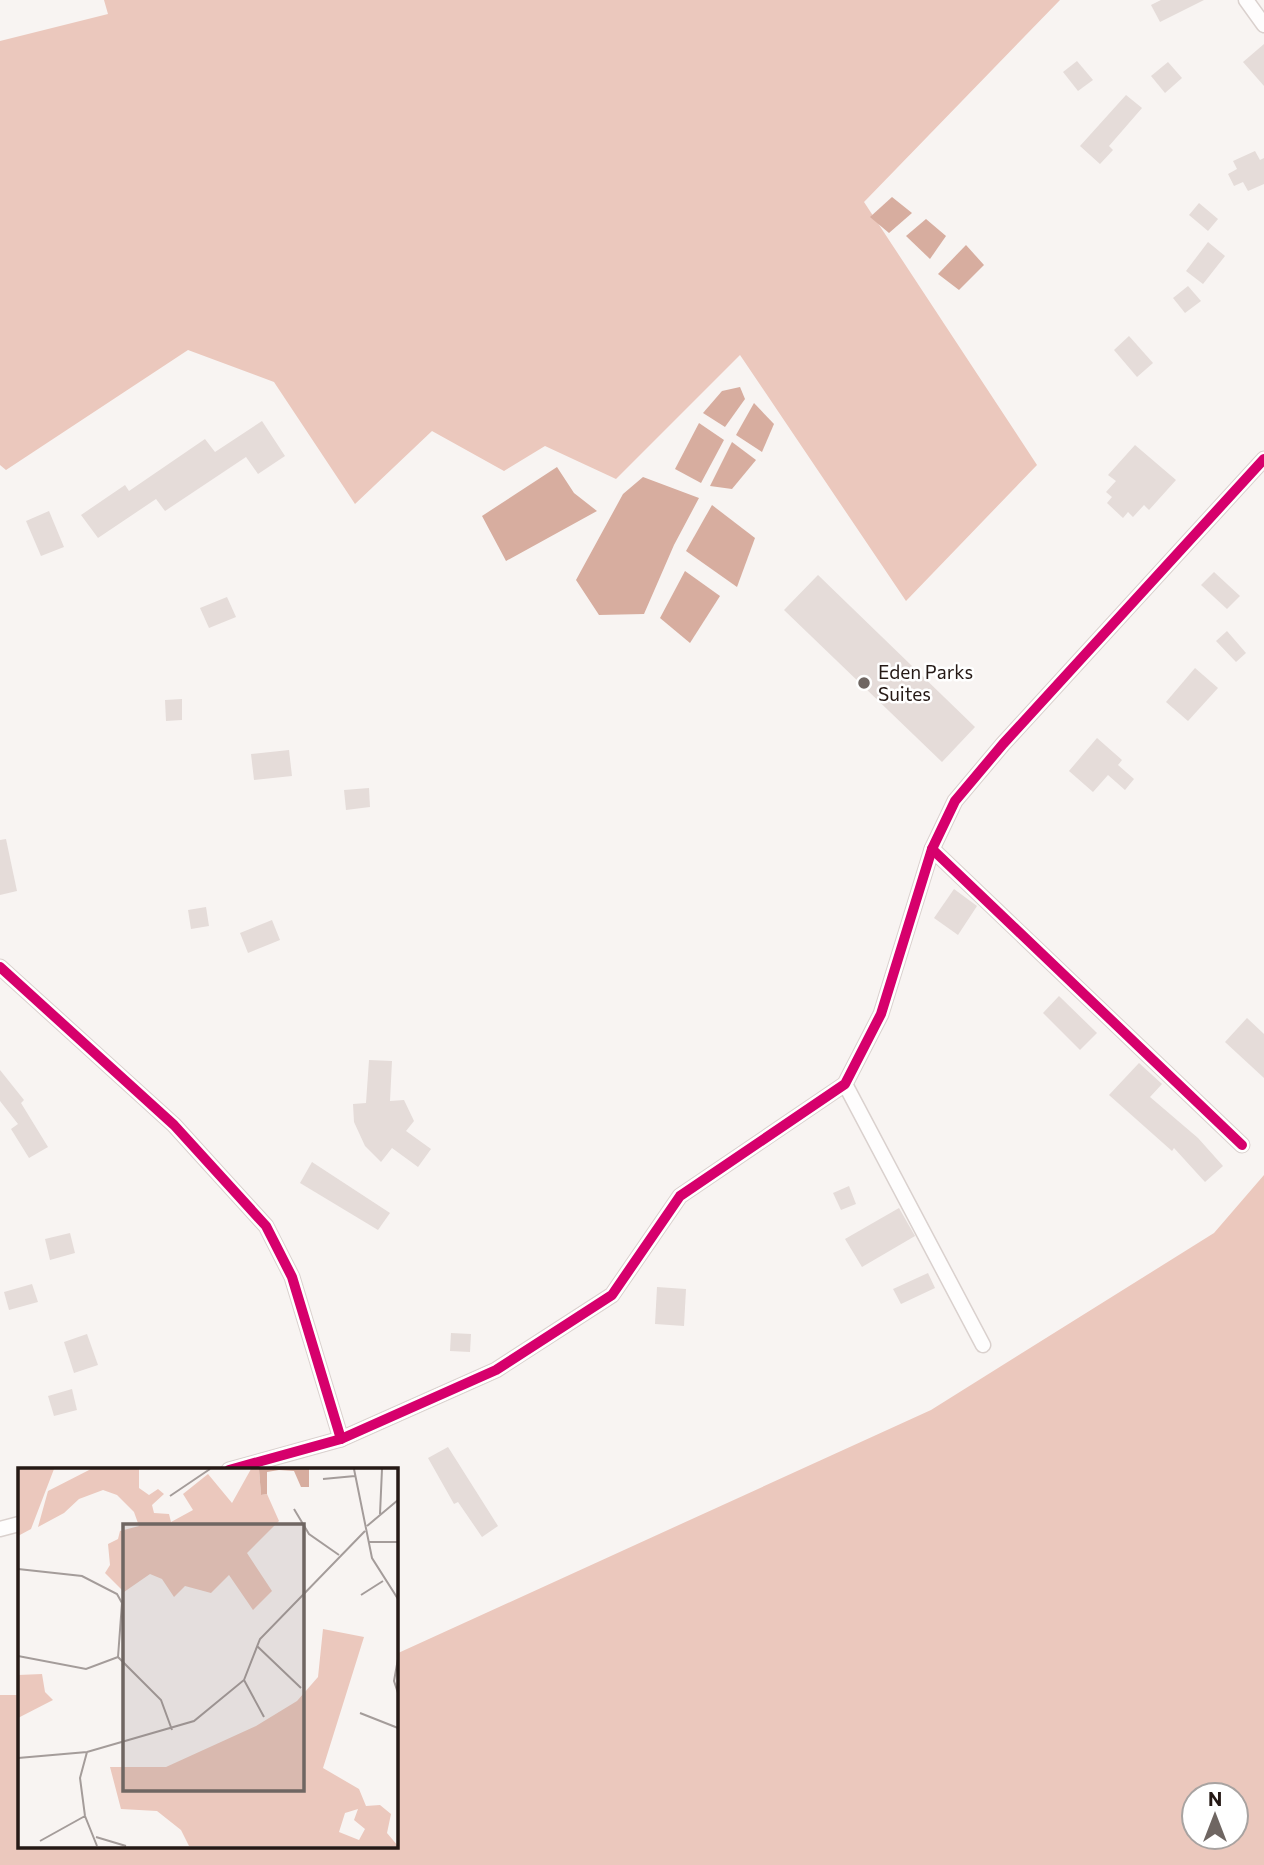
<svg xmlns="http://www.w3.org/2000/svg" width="1264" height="1865" font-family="Commissioner,sans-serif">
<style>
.forest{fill:#ebc8bd;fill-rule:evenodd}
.water{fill:#d7ad9f}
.building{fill:#e5dcd9}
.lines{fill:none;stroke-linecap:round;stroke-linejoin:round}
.street-casing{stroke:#dad1ce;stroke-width:17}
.street{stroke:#fefdfd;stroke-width:14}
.cycleway-casing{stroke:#fff;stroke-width:15}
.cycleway{stroke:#d6006c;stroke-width:10}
.poi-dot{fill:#6f6662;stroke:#fff;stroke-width:2.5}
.labels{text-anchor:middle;stroke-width:5;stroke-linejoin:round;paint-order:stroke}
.poi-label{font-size:19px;fill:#251915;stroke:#fff;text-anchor:start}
.inset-road{fill:none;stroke:#a49c9a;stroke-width:2}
.view{fill:#6f6662;fill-opacity:0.15;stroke:#6f6662;stroke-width:3.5}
.inset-edge{fill:none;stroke:#251915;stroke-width:3.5}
</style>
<rect width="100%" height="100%" fill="#f8f4f2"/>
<!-- forest -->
<g class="forest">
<path d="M104,0H1060L864,202L1037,465L906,601L740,355L616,479L545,446L504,471L432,431L355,504L274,382L188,350L6,470L0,465V41L108,14Z"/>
<path d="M1264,1175V1865H0V1695H19V1846H396V1654L931,1410L1214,1233ZM1236,1795V1837H1194V1795Z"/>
</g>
<!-- water -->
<g class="water">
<path d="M892,197L912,213L889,233L870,217Z"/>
<path d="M926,219L946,236L930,259L906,236Z"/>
<path d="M966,245L984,265L959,290L938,274Z"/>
<path d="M740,387L745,399L725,427L703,413L722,391Z"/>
<path d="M754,403L774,424L762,452L736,435Z"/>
<path d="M699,423L724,440L701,483L675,469Z"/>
<path d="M732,442L756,460L732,489L710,486Z"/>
<path d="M557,467L574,493L597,511L506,561L482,516Z"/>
<path d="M643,477L699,498L674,545L644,614L599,615L576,580L623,494Z"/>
<path d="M712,505L755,538L737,587L686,551Z"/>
<path d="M685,571L720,596L690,643L660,618Z"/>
</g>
<!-- building -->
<g class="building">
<path d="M1161,0H1204L1160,22L1151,5Z"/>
<path d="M1264,44V86L1243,62Z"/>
<path d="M1077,61L1093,80L1078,91L1063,72Z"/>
<path d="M1168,62L1182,78L1165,93L1151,76Z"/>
<path d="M1126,95L1142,108L1109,146L1113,150L1100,164L1080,146Z"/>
<path d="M1255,151L1260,160L1264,158V184L1248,191L1243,182L1234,186L1228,174L1237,169L1233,161Z"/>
<path d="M1199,203L1218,219L1208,231L1189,215Z"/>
<path d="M1208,242L1225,256L1203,284L1186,271Z"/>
<path d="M1188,286L1201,301L1185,313L1173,298Z"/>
<path d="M1129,336L1153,363L1137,377L1114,350Z"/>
<path d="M262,421L285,456L258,474L246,457L165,511L156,499L98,538L81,515L125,485L129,491L205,439L215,452Z"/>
<path d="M1135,445L1176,480L1149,510L1144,505L1133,517L1128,512L1123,518L1107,503L1112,497L1106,492L1116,481L1108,475Z"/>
<path d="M49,511L64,547L41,556L26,521Z"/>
<path d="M1214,572L1240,596L1227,609L1201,585Z"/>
<path d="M818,575L975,727L942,762L784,610Z"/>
<path d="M227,597L236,617L209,628L200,608Z"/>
<path d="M1227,631L1246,653L1236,662L1216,641Z"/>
<path d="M1195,668L1218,688L1188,721L1166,702Z"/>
<path d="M182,699V720L166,721L165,700Z"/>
<path d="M1097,738L1122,760L1118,765L1134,779L1125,790L1108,775L1093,792L1069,771Z"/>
<path d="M289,750L292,776L254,780L251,754Z"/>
<path d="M369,788L370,807L346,810L344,790Z"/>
<path d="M6,839L17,891L0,895V840Z"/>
<path d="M954,889L977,906L958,935L934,918Z"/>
<path d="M206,907L209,926L191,929L188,910Z"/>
<path d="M272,920L280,940L248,953L240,933Z"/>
<path d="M1059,996L1097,1033L1080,1050L1043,1013Z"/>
<path d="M1247,1018L1264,1034V1078L1225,1042Z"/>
<path d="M369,1060L392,1061L390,1101L404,1100L414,1121L406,1131L431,1149L418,1167L392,1148L381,1162L365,1146L354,1122L353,1104L366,1103Z"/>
<path d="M1139,1063L1162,1084L1150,1097L1198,1138L1223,1166L1205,1182L1174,1148L1172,1151L1109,1095Z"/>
<path d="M0,1070L24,1100L21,1103L48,1147L29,1158L11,1129L18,1124L0,1101Z"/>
<path d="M312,1162L390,1213L378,1230L300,1183Z"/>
<path d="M849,1186L856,1204L841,1210L833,1193Z"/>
<path d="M899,1208L915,1236L862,1267L845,1239Z"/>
<path d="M70,1233L75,1253L50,1260L45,1239Z"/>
<path d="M928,1273L935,1288L901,1304L893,1289Z"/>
<path d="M32,1284L38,1302L9,1310L4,1292Z"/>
<path d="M657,1287L686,1289L684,1326L655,1324Z"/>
<path d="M451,1333L471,1334L470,1352L450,1351Z"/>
<path d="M87,1334L98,1365L74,1373L64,1342Z"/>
<path d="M72,1389L77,1410L54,1416L48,1396Z"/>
<path d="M448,1447L498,1526L482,1537L458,1502L454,1504L428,1458Z"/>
</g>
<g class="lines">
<!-- street casing -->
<g class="street-casing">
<g id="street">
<path d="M1246,0L1264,25"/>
<path d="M932,849L1242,1145"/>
<path d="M0,967L174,1125L266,1226L292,1277L341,1439"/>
<path d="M845,1084L983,1345"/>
<path d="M229,1470L341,1439L496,1370L612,1295L680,1196L845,1084L881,1014L932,849L955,801L1003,744L1264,459"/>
<path d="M0,1529L19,1524"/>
</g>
</g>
<!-- street -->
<use href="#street" class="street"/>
<!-- cycleway casing -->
<g class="cycleway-casing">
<g id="cycleway">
<path d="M932,849L1242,1145"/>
<path d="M0,967L174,1125L266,1226L292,1277L341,1439"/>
<path d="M229,1470L341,1439L496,1370L612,1295L680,1196L845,1084L881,1014L932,849L955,801L1003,744L1264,459"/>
</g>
</g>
<!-- cycleway -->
<use href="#cycleway" class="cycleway"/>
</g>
<!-- markers -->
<circle class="poi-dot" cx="864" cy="683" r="7"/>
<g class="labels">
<!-- poi labels -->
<g class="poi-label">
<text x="878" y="679">Eden Parks<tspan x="878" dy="22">Suites</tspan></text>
</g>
</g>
<!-- overview -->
<g transform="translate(18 1468)">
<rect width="380" height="380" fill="#f8f4f2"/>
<path d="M0,1H36L13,61L0,68ZM73,1H121V20L131,27L140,21L146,26L134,37L136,45L151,46L153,54L175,42L165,26L190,6L214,35L233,1H241L243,27L249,26L261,53L229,85L254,123L235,142L211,107L193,125L167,118L156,129L144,111L132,106L106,124L87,105L92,97L90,76L100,71L102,63L121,58L116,44L99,27L85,22L61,31L46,45L20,59L30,23ZM305,161L346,169L305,300L341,321L348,338L362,337L373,346L369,365L380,378H171L163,362L139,343L103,341L92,299H148L238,258L279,233L300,209ZM340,341L336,352L347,361L341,372L321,364L327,345ZM24,206L27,224L35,232L0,250V207Z" fill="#ebc8bd" fill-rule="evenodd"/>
<path d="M241,1H291V19H283L276,3L261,2L249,4V26L243,27Z" fill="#d7ad9f"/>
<path class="inset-road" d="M336,1L354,90L380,131M305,11L337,8M152,28L192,1M276,41L291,66L321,87M362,46L364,1M349,58L380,32M350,74H380M0,101L64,108L99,126L104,135L100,189L143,232L154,262M343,127L365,113M239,178L283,220M0,188L68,201L100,189M380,191L376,213L380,225M226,212L246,249M342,245L380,260M69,284L62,310L67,348L79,378M0,290L69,284L176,253L226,212L242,171L347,63M78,369L108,378M22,373L67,348"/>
<path class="view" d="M105,56H286V323H105Z"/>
<rect width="380" height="380" class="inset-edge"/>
</g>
<!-- north arrow -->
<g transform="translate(1215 1816)"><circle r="33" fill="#ffffff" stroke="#a8a3a1" stroke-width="2"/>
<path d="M0-5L12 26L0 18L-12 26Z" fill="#6f6662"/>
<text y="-10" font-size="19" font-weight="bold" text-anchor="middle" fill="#251915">N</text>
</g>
</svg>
